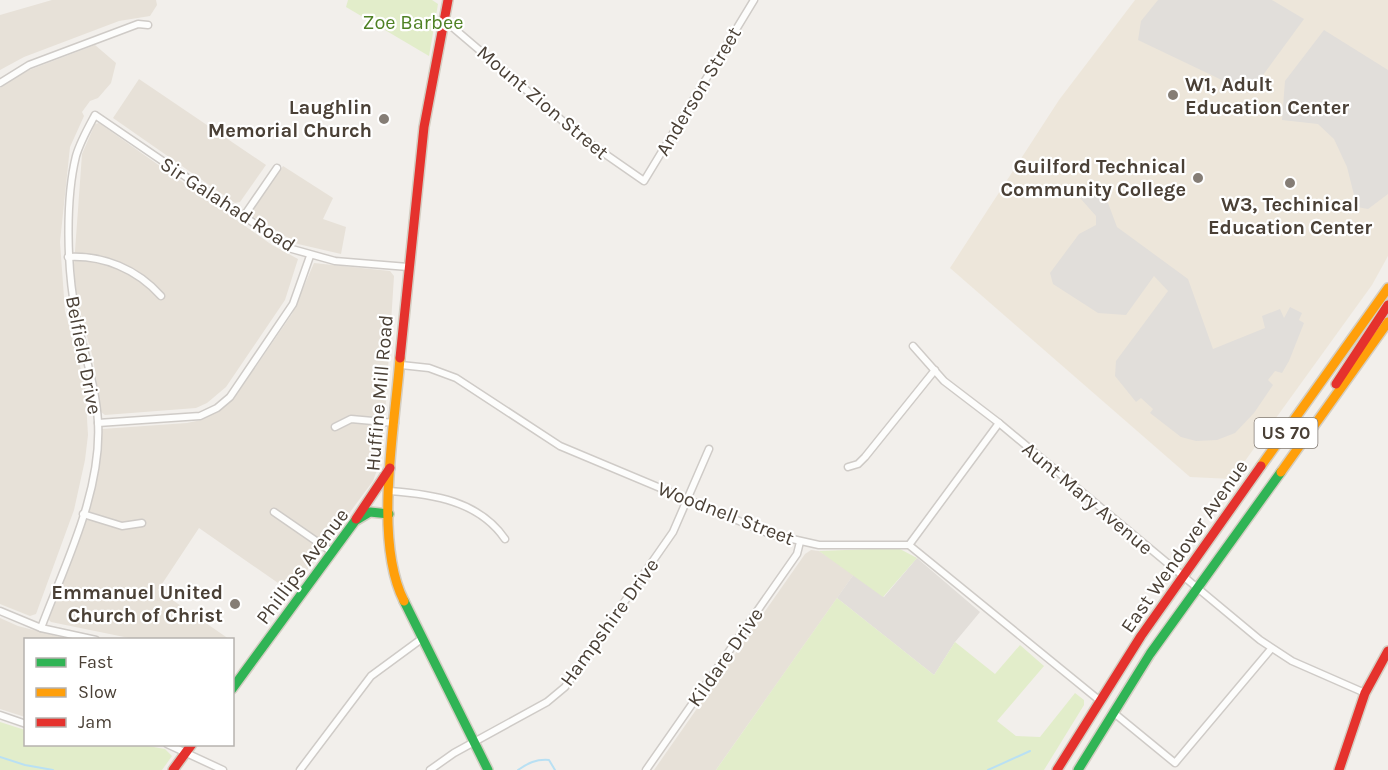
<svg xmlns="http://www.w3.org/2000/svg" width="1388" height="770" font-family="Karla,sans-serif">
<style>
.residential{fill:#e7e1d8}
.industrial{fill:#e2ded9}
.education{fill:#ede6da}
.green{fill:#e2edca}
.parking{fill:#e1deda}
.lines{fill:none;stroke-linecap:round;stroke-linejoin:round}
.stream{stroke:#b9e0f3;stroke-width:2}
.street-casing{stroke:#cfcbc7;stroke-width:9}
.fast-casing{stroke:#d4cec3;stroke-width:12}
.slow-casing{stroke:#d4cec3;stroke-width:12}
.jam-casing{stroke:#d4cec3;stroke-width:12}
.street{stroke:#fdfdfc;stroke-width:6}
.fast{stroke:#30b455;stroke-width:9}
.slow{stroke:#ff9f0a;stroke-width:9}
.jam{stroke:#e5322d;stroke-width:9}
.poi-dot{fill:#857d75;stroke:#fff;stroke-width:2}
.labels{text-anchor:middle;stroke-width:4.5;stroke-linejoin:round;paint-order:stroke}
.shield{fill:#fff;stroke:#807972;stroke-width:1.5}
.shield-label{font-size:18px;font-weight:bold;fill:#4a4036}
.park-label{font-size:20px;fill:#4f8124;stroke:#fff}
.poi-label{font-size:20px;font-weight:bold;fill:#4a4036;stroke:#fff;text-anchor:end}
.street-label{font-size:20px;fill:#4a4036;stroke:#fff}
</style>
<rect width="100%" height="100%" fill="#f2efeb"/>
<!-- residential -->
<g class="residential">
<path d="M52,0H156L157,5L150,16L119,21L24,57L0,70V15Z"/>
<path d="M95,45L116,63L111,83L98,98L90,101L82,112L84,116L70,147L60,242L65,311L85,385L88,435L85,460L74,510L36,614L30,616L0,604V88L24,72Z"/>
<path d="M139,79L266,165L240,202L235,203L113,118Z"/>
<path d="M99,123L272,245L298,259L285,300L226,387L207,403L196,408L105,415L101,412L93,358L76,296L74,265L82,154L95,124Z"/>
<path d="M283,166L333,198L323,219L346,227L341,254L298,244L252,216L251,212Z"/>
<path d="M314,263L390,271L394,276L384,431L380,462L373,481L291,592L199,528L158,590L229,639H134L51,622L48,619L89,506L98,467L102,429L187,423L201,420L226,405L237,394L292,314Z"/>
<path d="M811,550L819,551L854,574L716,770H654L805,554Z"/>
<path d="M0,618L18,626L68,639L26,640L25,717L0,709Z"/>
</g>
<!-- industrial -->
<path class="industrial" d="M917,558L980,612L955,642L934,675L837,598L854,574L884,597Z"/>
<!-- education -->
<path class="education" d="M1135,0H1388V256L1372,285L1232,479L1190,477L950,268L1059,100Z"/>
<!-- green -->
<g class="green">
<path d="M348,0H432L438,4L429,56L346,7Z"/>
<path d="M898,548L917,558L883,597L819,551Z"/>
<path d="M837,598L934,675L955,642L995,674L1020,645L1044,666L997,721L1016,736L1040,737L1075,693L1084,700V705L1044,770H716Z"/>
<path d="M0,722L25,730L26,744L148,746L165,749L172,756L162,770H0Z"/>
</g>
<!-- parking -->
<g class="parking">
<path d="M1158,0H1272L1304,19L1258,82L1228,83L1138,40L1141,21Z"/>
<path d="M1324,30L1388,70V194L1368,209L1357,207L1347,167L1334,139L1318,124L1282,120L1285,81Z"/>
<path d="M1083,186L1108,203L1117,227L1188,279L1213,349L1265,328L1262,316L1280,309L1284,318L1290,307L1302,313L1299,320L1304,323L1289,361L1282,373L1275,371L1268,380L1273,385L1254,413L1235,433L1217,440L1196,441L1181,437L1150,413L1153,409L1141,398L1136,402L1115,376L1116,361L1168,291L1154,276L1126,315L1098,313L1053,284L1050,273L1079,234L1096,225V216L1080,198Z"/>
</g>
<g class="lines">
<!-- stream -->
<g class="stream">
<path d="M0,757L25,765L53,770"/>
<path d="M518,770C528,763 536,759 549,760L555,770"/>
<path d="M988,770L1030,751"/>
</g>
<!-- street casing -->
<g class="street-casing">
<g id="street">
<path d="M444,20L585,140L644,181L754,0"/>
<path d="M0,83L29,65L138,24L148,25"/>
<path d="M244,216L277,168"/>
<path d="M68,257C103,255 137,269 161,296"/>
<path d="M913,346L944,381L999,423L1260,640L1292,661L1365,693"/>
<path d="M401,365L429,368L456,378L560,446L770,534L819,545H909L1099,700"/>
<path d="M98,423L200,416L217,408L230,397L293,304L310,256"/>
<path d="M335,427L351,419L395,423"/>
<path d="M848,467L858,464L865,457L935,370"/>
<path d="M389,491C433,494 479,501 505,539"/>
<path d="M274,512L332,552"/>
<path d="M83,514L122,526L142,523"/>
<path d="M909,545L999,423"/>
<path d="M0,611L41,628L96,640"/>
<path d="M41,628C65,564 102,492 98,422C96,385 83,351 76,315C67,270 65,201 76,156C80,142 88,128 95,115L292,249L335,261L408,267"/>
<path d="M1114,713L1175,763L1271,649"/>
<path d="M0,715L26,724"/>
<path d="M167,744L223,770"/>
<path d="M300,770L371,676L420,640"/>
<path d="M430,770L454,753L547,702L565,687L673,532L709,449"/>
<path d="M646,770L797,554L800,542"/>
</g>
</g>
<!-- fast casing -->
<g class="fast-casing">
<g id="fast">
<path d="M404,601L488,770"/>
<path d="M232,689L355,521L370,512L389,514"/>
<path d="M1078,770L1150,654L1281,472"/>
</g>
</g>
<!-- slow casing -->
<g class="slow-casing">
<g id="slow">
<path d="M400,358C395,426 373,540 404,601"/>
<path d="M1261,466L1388,288"/>
<path d="M1281,472L1388,322"/>
</g>
</g>
<!-- jam casing -->
<g class="jam-casing">
<g id="jam">
<path d="M400,358L424,127L448,0"/>
<path d="M1336,384L1388,305"/>
<path d="M356,519L390,468"/>
<path d="M173,770L192,744"/>
<path d="M1057,770L1141,636L1261,466"/>
<path d="M1339,770L1365,693L1388,651"/>
</g>
</g>
<!-- street -->
<use href="#street" class="street"/>
<!-- fast -->
<use href="#fast" class="fast"/>
<!-- slow -->
<use href="#slow" class="slow"/>
<!-- jam -->
<use href="#jam" class="jam"/>
</g>
<!-- markers -->
<g class="poi-dot">
<circle cx="1173" cy="95" r="6"/>
<circle cx="384" cy="119" r="6"/>
<circle cx="1198" cy="178" r="6"/>
<circle cx="1290" cy="183" r="6"/>
<circle cx="235" cy="604" r="6"/>
</g>
<g class="labels">
<!-- shield labels -->
<rect class="shield" x="1254.5" y="418" width="63" height="30" rx="4.5"/>
<g class="shield-label">
<text x="1286" y="439">US 70</text>
</g>
<!-- park labels -->
<g class="park-label">
<text x="413" y="29">Zoe Barbee</text>
</g>
<!-- poi labels -->
<g class="poi-label">
<text x="1185" y="91" text-anchor="start">W1, Adult<tspan x="1185" dy="23">Education Center</tspan></text>
<text x="372" y="114">Laughlin<tspan x="372" dy="23">Memorial Church</tspan></text>
<text x="1186" y="173">Guilford Technical<tspan x="1186" dy="23">Community College</tspan></text>
<text x="1290" y="211" text-anchor="middle">W3, Techinical<tspan x="1290" dy="23">Education Center</tspan></text>
<text x="223" y="599">Emmanuel United<tspan x="223" dy="23">Church of Christ</tspan></text>
</g>
<!-- street labels -->
<g class="street-label">
<text transform="translate(698 91) rotate(-59)" y="7">Anderson Street</text>
<text transform="translate(543 102) rotate(40)" y="7">Mount Zion Street</text>
<text transform="translate(228 204) rotate(33)" y="7">Sir Galahad Road</text>
<text transform="translate(84 355) rotate(79)" y="7">Belfield Drive</text>
<text transform="translate(379 393) rotate(-85)" y="7">Huffine Mill Road</text>
<text transform="translate(1088 498) rotate(40)" y="7">Aunt Mary Avenue</text>
<text transform="translate(726 513) rotate(21)" y="7">Woodnell Street</text>
<text transform="translate(1184 546) rotate(-55)" y="7">East Wendover Avenue</text>
<text transform="translate(302 566) rotate(-53)" y="7">Phillips Avenue</text>
<text transform="translate(609 622) rotate(-54)" y="7">Hampshire Drive</text>
<text transform="translate(725 657) rotate(-55)" y="7">Kildare Drive</text>
</g>
</g>
<!-- legend -->
<rect x="24" y="638" width="210" height="108" fill="#ffffff" stroke="#b7b3af" stroke-width="1.5"/>
<rect x="36" y="658" width="30" height="9" fill="#30b455" stroke="#b7b3af" stroke-width="1.5"/>
<text x="78" y="668" font-size="18" fill="#4a4036">Fast</text>
<rect x="36" y="688" width="30" height="9" fill="#ff9f0a" stroke="#b7b3af" stroke-width="1.5"/>
<text x="78" y="698" font-size="18" fill="#4a4036">Slow</text>
<rect x="36" y="718" width="30" height="9" fill="#e5322d" stroke="#b7b3af" stroke-width="1.5"/>
<text x="78" y="728" font-size="18" fill="#4a4036">Jam</text>
</svg>
